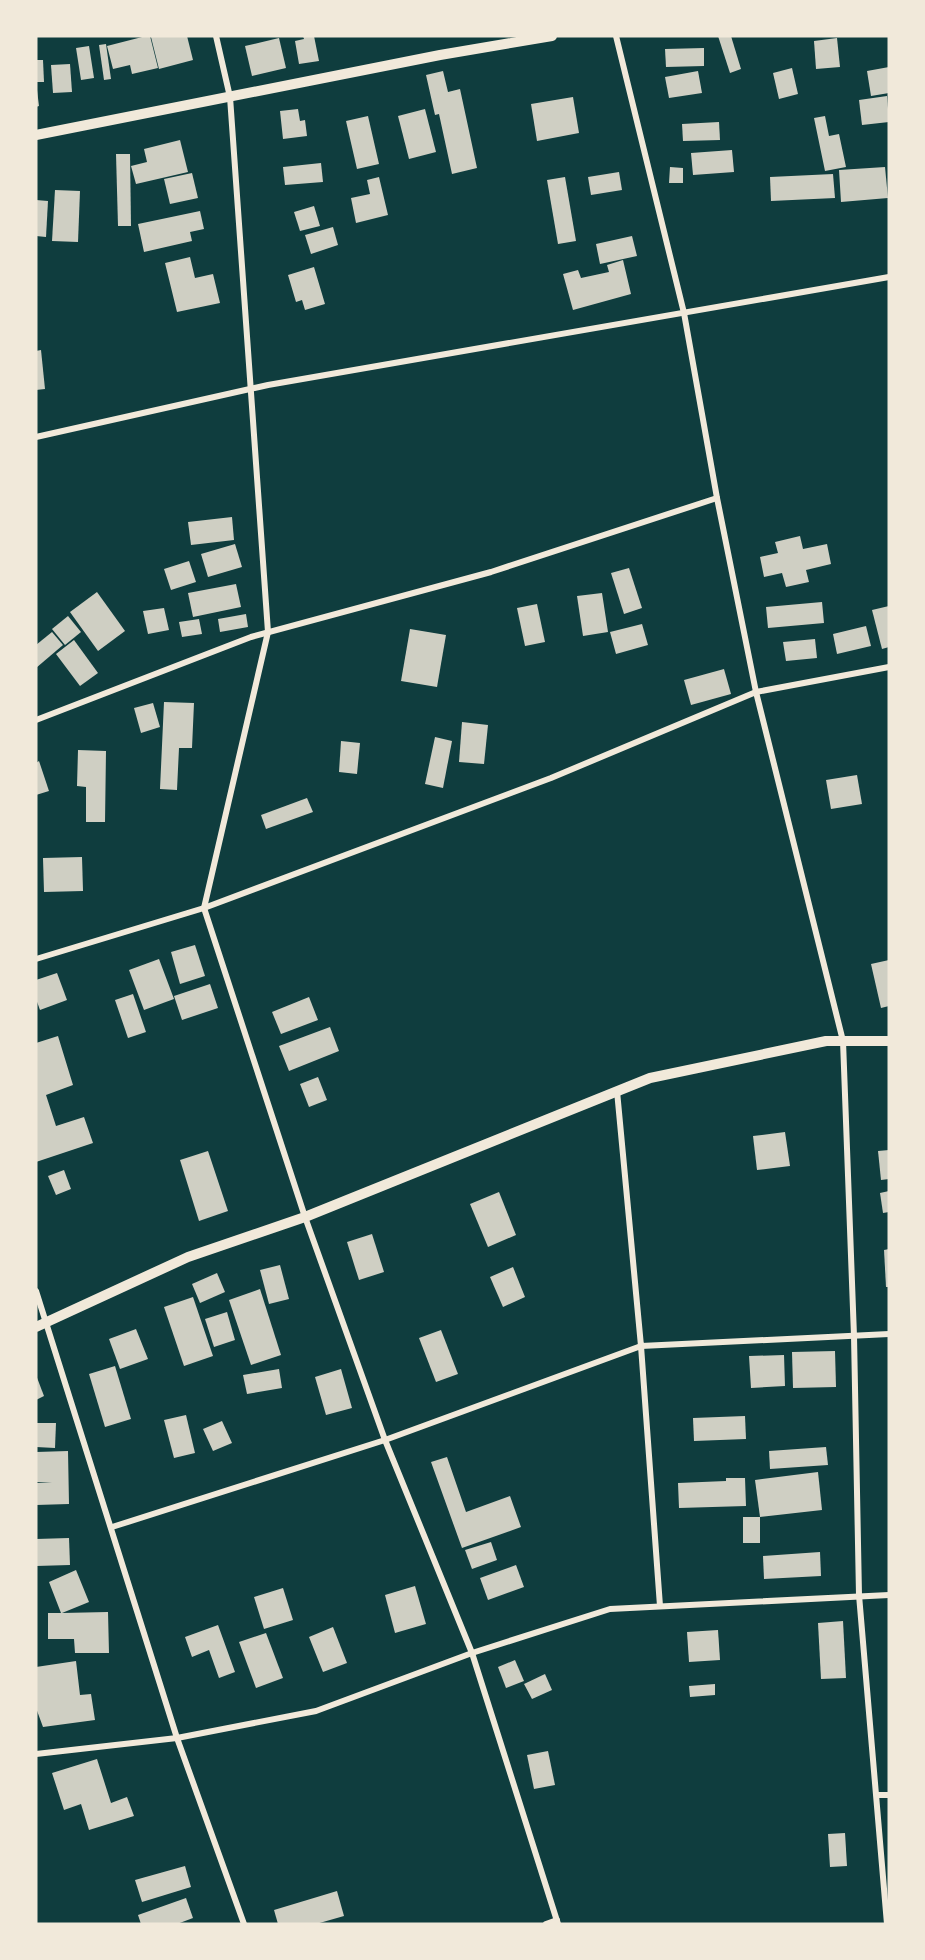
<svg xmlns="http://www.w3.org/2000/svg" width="925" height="1960" font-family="Karla,sans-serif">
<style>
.building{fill:#cfcfc3}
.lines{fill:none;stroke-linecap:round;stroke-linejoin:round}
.minor{stroke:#f1e9da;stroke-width:6}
.tertiary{stroke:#f1e9da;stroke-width:10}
</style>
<rect width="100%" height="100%" fill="#0f3d3e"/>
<!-- building -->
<g class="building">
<path d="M146,36H150L158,68L132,74L130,65L113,69L107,46Z"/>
<path d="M156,36H187L193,60L159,69L151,37Z"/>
<path d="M303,36H314L319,61L299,64L295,41L304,39Z"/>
<path d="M718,36H731L741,69L730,73Z"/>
<path d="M279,38L286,68L252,76L245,46Z"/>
<path d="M837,38L840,67L816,69L814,41Z"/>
<path d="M106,44L111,79L104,80L99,45Z"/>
<path d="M89,46L94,78L81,80L76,48Z"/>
<path d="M704,48V66L666,67L665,49Z"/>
<path d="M36,60H43L44,82H36Z"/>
<path d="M70,64L72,92L53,93L51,65Z"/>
<path d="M889,67V93L871,96L867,71Z"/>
<path d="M792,68L798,94L779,99L773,73Z"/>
<path d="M443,71L448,92L460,89L477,168L452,174L439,114L435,115L426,75Z"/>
<path d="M698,71L702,93L669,98L665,77Z"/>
<path d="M36,90H37L39,106L36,107Z"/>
<path d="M887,96L889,122L862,125L859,100Z"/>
<path d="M573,97L579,133L537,141L531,104Z"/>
<path d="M298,109L300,121L305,120L307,136L283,139L280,111Z"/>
<path d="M425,109L436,152L409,159L398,116Z"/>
<path d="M368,116L379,164L357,169L346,121Z"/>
<path d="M825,116L829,136L839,134L846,167L825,171L814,118Z"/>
<path d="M719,122L720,140L683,141L682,124Z"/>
<path d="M180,140L188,172L136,184L131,166L147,162L144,149Z"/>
<path d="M732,150L734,172L693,175L691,153Z"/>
<path d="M116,154H130L131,226H118Z"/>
<path d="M321,163L323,182L285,185L283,167Z"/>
<path d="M670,167L683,168V183H669Z"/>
<path d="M885,167L888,198L841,202L839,170Z"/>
<path d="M619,172L622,190L591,195L588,177Z"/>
<path d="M192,173L198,198L170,204L164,179Z"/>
<path d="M833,174L835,198L771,201L770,177Z"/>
<path d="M379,177L388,215L356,223L351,198L370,194L367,180Z"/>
<path d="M565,177L576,241L558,244L547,180Z"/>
<path d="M55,190L80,191L78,242L52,241Z"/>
<path d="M36,200L48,201L46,237L36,236Z"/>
<path d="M314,206L320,226L300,231L294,212Z"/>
<path d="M200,211L204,229L190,232L192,241L144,252L138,224Z"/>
<path d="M333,227L338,245L311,254L305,235Z"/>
<path d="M632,236L637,256L600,264L596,244Z"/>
<path d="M190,257L195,278L213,274L220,303L177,312L165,263Z"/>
<path d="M623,260L631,294L573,310L563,274L578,270L581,278L609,272L607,265Z"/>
<path d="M314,267L325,304L305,310L302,300L296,302L288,275Z"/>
<path d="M41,350L45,389L36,390V351Z"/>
<path d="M232,517L234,540L191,545L188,522Z"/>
<path d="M800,536L803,549L827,544L831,564L806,570L809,582L786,587L782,573L764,577L760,557L778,553L775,542Z"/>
<path d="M235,544L242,567L208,577L201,554Z"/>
<path d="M189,561L196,582L171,590L164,569Z"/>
<path d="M629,568L642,608L624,614L611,573Z"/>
<path d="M236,584L241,607L193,617L188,593Z"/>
<path d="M97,592L125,631L98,651L70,612Z"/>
<path d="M602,593L608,632L583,636L577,596Z"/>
<path d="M822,602L824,623L768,628L766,607Z"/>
<path d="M537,604L545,642L525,646L517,608Z"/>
<path d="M889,606V647L882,649L872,610Z"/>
<path d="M164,608L169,630L148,634L143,611Z"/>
<path d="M246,614L248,627L220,632L218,619Z"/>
<path d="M68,616L81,632L65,645L52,629Z"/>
<path d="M199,619L202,634L182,637L179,622Z"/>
<path d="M642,624L648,645L616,654L610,632Z"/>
<path d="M866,626L871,646L837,654L833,634Z"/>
<path d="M410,629L446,635L437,687L401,681Z"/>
<path d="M52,632L63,645L36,668V645Z"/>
<path d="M815,639L817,658L786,661L783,642Z"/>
<path d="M74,640L98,673L80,686L56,654Z"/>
<path d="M724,669L731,694L691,705L684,680Z"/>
<path d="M164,702L194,703L192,748H179L177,790L160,789Z"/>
<path d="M153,703L160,727L141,733L134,708Z"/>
<path d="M462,722L488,725L484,764L459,762Z"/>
<path d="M435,737L452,741L443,788L425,784Z"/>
<path d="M341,741L360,743L357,774L339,772Z"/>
<path d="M78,750L106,751L105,822H86V787L77,786Z"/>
<path d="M39,761L49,791L36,795V763Z"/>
<path d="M857,775L862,804L831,809L826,780Z"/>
<path d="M307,798L313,812L266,829L261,815Z"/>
<path d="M82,857L83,891L44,892L43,858Z"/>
<path d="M195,945L205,976L180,984L171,952Z"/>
<path d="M159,959L174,999L144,1010L129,970Z"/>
<path d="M889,960V1006L881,1008L871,964Z"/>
<path d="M57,973L67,1000L40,1010L36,999V980Z"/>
<path d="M210,984L218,1008L182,1020L174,996Z"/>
<path d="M133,994L146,1032L128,1038L115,1000Z"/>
<path d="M309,997L318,1020L281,1034L272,1012Z"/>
<path d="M330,1027L339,1051L289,1071L279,1046Z"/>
<path d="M58,1036L73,1085L46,1095L56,1126L84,1117L93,1143L36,1162V1043Z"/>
<path d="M318,1077L327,1100L309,1107L300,1084Z"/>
<path d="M785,1132L790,1166L757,1170L753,1136Z"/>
<path d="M889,1150V1179L881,1180L878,1151Z"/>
<path d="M208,1151L228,1211L199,1221L180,1160Z"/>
<path d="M64,1170L71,1189L56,1195L48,1176Z"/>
<path d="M889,1191V1212L883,1213L880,1193Z"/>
<path d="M499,1192L516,1235L488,1247L470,1204Z"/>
<path d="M372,1234L384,1272L359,1280L347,1242Z"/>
<path d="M889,1249V1287H886L884,1250Z"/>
<path d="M280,1265L289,1299L269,1304L260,1270Z"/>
<path d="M513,1267L525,1297L503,1307L490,1277Z"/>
<path d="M217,1273L225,1292L200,1303L192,1284Z"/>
<path d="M260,1289L281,1355L251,1365L229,1300Z"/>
<path d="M193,1297L213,1356L184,1366L164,1307Z"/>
<path d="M227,1312L235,1340L214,1347L205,1319Z"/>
<path d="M136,1329L148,1359L120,1369L109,1339Z"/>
<path d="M441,1330L458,1374L436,1382L419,1338Z"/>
<path d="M835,1351L836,1387L793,1388L792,1352Z"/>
<path d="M784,1355L785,1386L751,1388L749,1356Z"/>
<path d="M115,1366L131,1419L105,1427L89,1374Z"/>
<path d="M279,1369L282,1388L247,1394L243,1375Z"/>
<path d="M341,1369L352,1408L326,1415L315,1377Z"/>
<path d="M36,1375L44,1396L36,1400Z"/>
<path d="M186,1415L195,1453L174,1458L164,1420Z"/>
<path d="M745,1416L746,1439L694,1441L693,1418Z"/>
<path d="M222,1421L232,1443L213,1451L203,1429Z"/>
<path d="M36,1423H56L55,1448L36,1447Z"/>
<path d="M826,1447L828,1465L770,1469L769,1451Z"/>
<path d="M68,1451L69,1504L36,1505V1483L52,1482H36V1452Z"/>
<path d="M447,1457L466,1512L510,1496L521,1527L462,1548L431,1462Z"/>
<path d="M818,1472L822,1510L760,1517L755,1480Z"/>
<path d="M726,1478H745L746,1506L679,1508L678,1483L726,1481Z"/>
<rect x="743" y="1517" width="17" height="26"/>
<path d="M69,1538L70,1565L36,1566V1539Z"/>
<path d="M491,1542L497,1560L472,1569L465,1550Z"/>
<path d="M820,1552L821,1576L764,1579L763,1556Z"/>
<path d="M516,1565L524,1587L488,1600L480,1578Z"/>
<path d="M76,1570L89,1602L62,1613L108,1612L109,1653H75L74,1639H48V1613H61L49,1582Z"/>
<path d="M415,1586L426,1624L395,1633L385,1595Z"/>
<path d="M283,1588L293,1620L264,1629L254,1597Z"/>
<path d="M843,1621L846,1678L821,1679L818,1623Z"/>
<path d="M218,1625L235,1672L219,1678L209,1650L192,1657L185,1637Z"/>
<path d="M333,1627L347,1663L323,1672L309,1637Z"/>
<path d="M718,1630L720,1660L689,1662L687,1632Z"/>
<path d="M266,1633L283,1678L256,1688L239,1642Z"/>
<path d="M515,1660L524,1681L506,1688L498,1667Z"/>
<path d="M76,1661L80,1695L91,1694L95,1720L43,1727L36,1708V1667Z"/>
<path d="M545,1674L552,1690L532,1699L524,1684Z"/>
<path d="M715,1684V1695L690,1697L689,1686Z"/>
<path d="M548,1751L555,1785L534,1789L527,1755Z"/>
<path d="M97,1759L111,1803L127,1797L134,1816L89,1830L81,1804L64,1810L52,1773Z"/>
<path d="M845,1833L847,1866L830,1867L828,1834Z"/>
<path d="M185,1866L191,1887L142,1902L135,1880Z"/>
<path d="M337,1891L344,1916L316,1924H278L274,1910Z"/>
<path d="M186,1898L193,1918L177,1924H141L138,1915Z"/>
</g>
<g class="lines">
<!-- minor -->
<g class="minor">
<path d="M216,36L230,97L268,632L204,908L305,1217L385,1440L472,1653L558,1924"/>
<path d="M616,36L684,313L717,498L756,692L843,1041L854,1336L859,1595L887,1924"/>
<path d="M36,437L268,385L889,277"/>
<path d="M36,720L251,637L491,572L717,498"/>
<path d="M36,959L204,908L551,778L756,692L889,667"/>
<path d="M617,1091L641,1346L889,1334"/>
<path d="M36,1291L177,1738L244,1924"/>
<path d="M112,1527L385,1440L641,1346L660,1606"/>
<path d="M36,1754L177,1738L316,1711L472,1653L610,1609L889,1595"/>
<path d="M877,1795H889"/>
<path d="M546,1924L557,1920"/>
</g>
<!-- tertiary -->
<g class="tertiary">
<path d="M36,135L440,55L552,36"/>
<path d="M36,1327L188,1257L305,1217L650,1078L826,1041H889"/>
</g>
</g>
<!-- border -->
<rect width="925" height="1960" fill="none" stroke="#f1e9da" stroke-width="75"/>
</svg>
